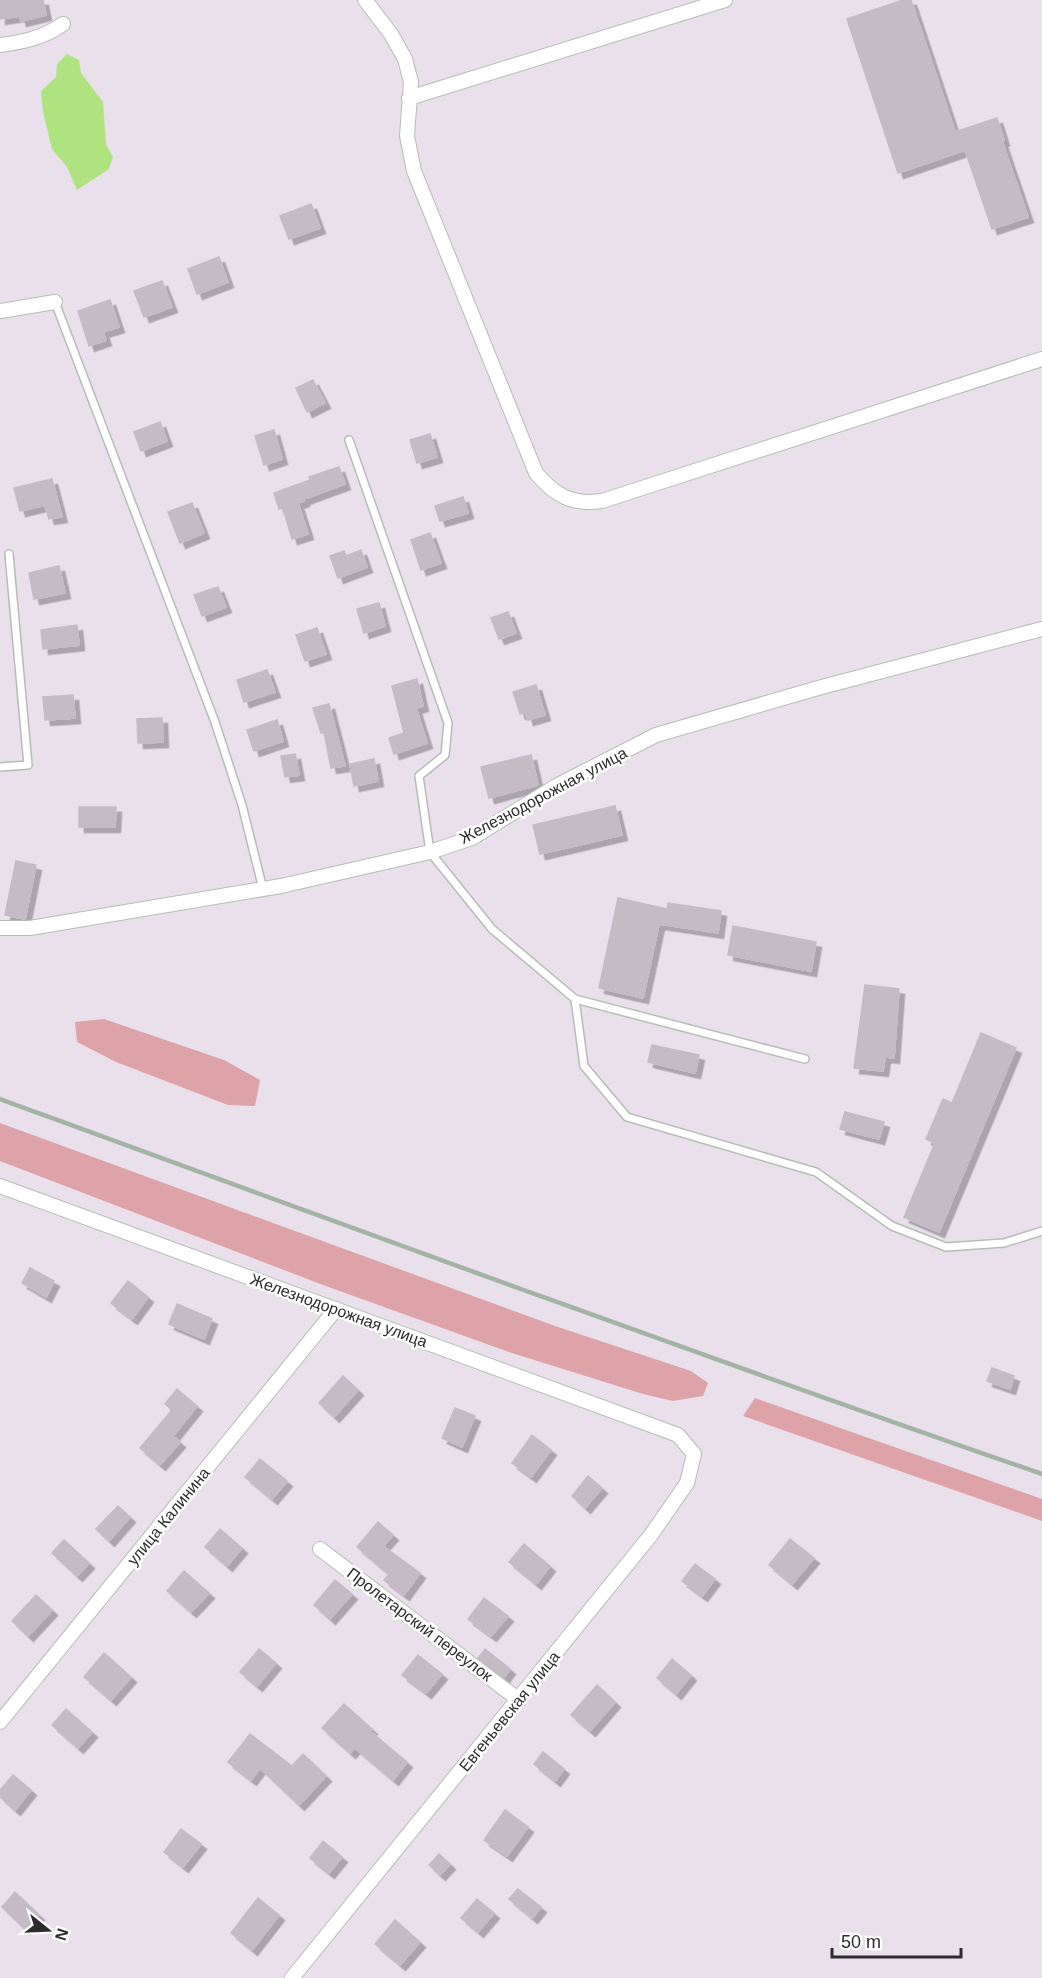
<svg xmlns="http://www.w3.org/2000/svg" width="1042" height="1978" font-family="Arial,sans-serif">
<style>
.green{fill:#dda3a8}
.water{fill:#afe37f}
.building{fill:#c4bbc5;stroke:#c6bac8;stroke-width:1.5;filter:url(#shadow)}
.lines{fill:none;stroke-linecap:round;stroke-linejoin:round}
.lane-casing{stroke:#b4beb4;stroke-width:10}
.street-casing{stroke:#b4beb4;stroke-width:16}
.lane{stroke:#fff;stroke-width:7}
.street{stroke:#fff;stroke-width:14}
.rail{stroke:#a3b4a5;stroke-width:4.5}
.labels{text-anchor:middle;stroke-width:5;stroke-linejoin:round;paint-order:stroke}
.street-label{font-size:16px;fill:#2c2c2c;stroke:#fff}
</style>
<defs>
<filter id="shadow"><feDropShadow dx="5.5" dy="5.5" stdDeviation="0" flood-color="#0004"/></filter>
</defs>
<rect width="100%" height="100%" fill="#eae0ec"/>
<!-- green -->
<g class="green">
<path d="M104,1019L224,1060L260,1080L255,1106L228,1105L116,1062L77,1042L75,1022Z"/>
<path d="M0,1123L555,1326L691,1371L708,1383L703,1396L673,1401L643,1394L506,1351L323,1285L0,1161Z"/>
<path d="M755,1398L1042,1499V1521L743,1416Z"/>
</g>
<!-- water -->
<path class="water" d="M67,54L79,60L81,73L103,102L106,144L113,157L109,169L77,190L67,167L52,149L43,112L41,91L56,77L57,64Z"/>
<!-- building -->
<g class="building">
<path d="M0,0H43L46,15L21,21L20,16L0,19Z"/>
<path d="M903,0H911L955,132L997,118L1004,140L1002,141L1028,217L992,229L965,150L898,173L847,19Z"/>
<path d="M311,204L320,228L289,239L280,216Z"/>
<path d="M219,257L228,282L197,294L188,269Z"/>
<path d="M162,281L172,307L144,317L134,291Z"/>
<path d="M110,300L119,327L103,332L106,340L89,346L78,311Z"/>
<path d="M313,380L325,403L307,412L296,388Z"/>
<path d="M160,422L167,441L141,451L134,432Z"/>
<path d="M274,430L282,459L264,465L255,436Z"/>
<path d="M430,434L437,457L417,463L410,440Z"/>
<path d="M339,467L345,484L304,499V501L298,503L308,534L292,539L283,508L279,509L274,493L310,480L309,477Z"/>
<path d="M52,479L62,517L49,519L45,505L20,511L14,488Z"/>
<path d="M463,497L468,513L440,521L435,506Z"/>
<path d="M192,503L204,533L180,543L168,512Z"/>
<path d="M430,533L441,563L421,570L411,540Z"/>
<path d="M361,550L367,567L338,578L330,556L344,551L346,556Z"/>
<path d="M59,566L65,593L34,599L29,573Z"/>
<path d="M218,587L226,607L202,616L194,595Z"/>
<path d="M379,603L385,626L364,633L357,609Z"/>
<path d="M508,612L516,633L499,639L491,618Z"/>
<path d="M77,625L79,645L43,649L41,630Z"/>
<path d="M317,628L326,654L305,661L296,635Z"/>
<path d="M267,670L275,692L244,702L237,680Z"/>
<path d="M417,679L423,706L416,708L427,743L394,754L389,738L404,733L392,686Z"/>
<path d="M536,685L545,715L528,720L526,713L520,714L513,692Z"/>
<path d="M73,695L75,718L45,720L43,697Z"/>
<path d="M329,704L345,766L331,768L324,732L321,733L313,708Z"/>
<path d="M162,718L163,742L138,743L137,719Z"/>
<path d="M277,720L283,741L254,751L247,730Z"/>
<path d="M295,754L299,775L285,777L281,756Z"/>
<path d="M531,755L538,785L489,798L481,767Z"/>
<path d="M374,759L378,781L354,786L350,764Z"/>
<path d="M615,806L622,835L540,854L533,825Z"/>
<path d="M79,807H116L115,827H79Z"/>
<path d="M16,861L36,865L25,919L5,915Z"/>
<path d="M618,898L667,909L668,903L721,911L718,933L659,924L643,998L599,988Z"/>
<path d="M733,926L816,942L811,971L728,955Z"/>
<path d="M865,985L899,989L894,1058L885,1057L883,1071L854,1068Z"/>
<path d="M981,1033L1016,1048L939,1232L904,1217L935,1143L926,1139L943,1099L952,1103Z"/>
<path d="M652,1045L699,1055L695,1073L648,1062Z"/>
<path d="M845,1112L884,1122L879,1139L840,1129Z"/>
<path d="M30,1268L54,1281L46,1297L22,1283Z"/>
<path d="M128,1281L148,1297L132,1319L111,1303Z"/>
<path d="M177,1304L212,1319L204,1339L169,1324Z"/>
<path d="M992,1368L1014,1376L1010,1389L987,1381Z"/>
<path d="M343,1376L358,1390L334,1417L319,1403Z"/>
<path d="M177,1389L197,1406L173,1436L180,1442L160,1465L140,1448L172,1410L165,1404Z"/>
<path d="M455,1408L475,1416L462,1447L442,1438Z"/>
<path d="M532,1435L551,1450L531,1477L512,1463Z"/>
<path d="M260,1459L287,1481L272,1499L245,1477Z"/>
<path d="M588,1476L602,1488L585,1508L572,1496Z"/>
<path d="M118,1506L130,1517L109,1541L96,1529Z"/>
<path d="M378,1522L393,1535L383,1546L420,1573L404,1595L384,1580L389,1574L357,1547Z"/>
<path d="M220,1529L242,1548L227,1566L205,1547Z"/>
<path d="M790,1539L814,1558L792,1584L769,1565Z"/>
<path d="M64,1540L89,1563L77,1576L52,1553Z"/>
<path d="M524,1544L550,1566L536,1584L509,1562Z"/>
<path d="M695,1564L715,1579L702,1596L682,1581Z"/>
<path d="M184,1571L209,1593L191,1612L167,1591Z"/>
<path d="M335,1580L352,1594L330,1619L314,1605Z"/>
<path d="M36,1595L52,1610L28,1636L12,1621Z"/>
<path d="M484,1598L508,1616L491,1636L468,1619Z"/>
<path d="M259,1649L276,1663L257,1686L240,1672Z"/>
<path d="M485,1649L510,1669L504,1677L478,1658Z"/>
<path d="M104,1653L131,1677L111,1700L84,1677Z"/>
<path d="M418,1655L442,1674L426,1693L402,1675Z"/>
<path d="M672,1659L691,1675L676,1694L657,1678Z"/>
<path d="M597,1685L615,1702L590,1731L571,1715Z"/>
<path d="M344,1704L372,1729L370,1731L407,1762L393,1780L355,1748L350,1753L322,1728Z"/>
<path d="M66,1709L92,1732L78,1748L52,1725Z"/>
<path d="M250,1734L292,1766L303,1754L326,1776L299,1805L260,1768L251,1780L228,1762Z"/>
<path d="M543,1752L564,1769L555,1781L534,1764Z"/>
<path d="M13,1775L31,1790L15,1810L0,1797V1790Z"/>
<path d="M505,1810L528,1827L507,1856L484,1840Z"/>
<path d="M181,1829L201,1844L183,1867L164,1852Z"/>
<path d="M323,1841L342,1857L329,1873L310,1858Z"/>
<path d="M439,1854L450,1864L440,1875L429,1865Z"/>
<path d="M518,1889L541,1907L532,1918L509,1899Z"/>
<path d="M15,1892L39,1915L25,1929L2,1907Z"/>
<path d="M258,1898L279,1915L252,1950L231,1933Z"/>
<path d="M477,1899L494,1913L478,1932L461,1918Z"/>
<path d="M395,1920L420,1942L400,1965L375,1944Z"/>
</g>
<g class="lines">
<!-- lane casing -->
<g class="lane-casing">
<g id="lane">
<path d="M55,302L215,722L242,805L263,889"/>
<path d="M349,440L448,723L445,755L419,776L430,852L492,929L575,999L805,1059"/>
<path d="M0,767L28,765L9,554"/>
<path d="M575,999L584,1066L627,1117L816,1172L892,1226L946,1247L1004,1243L1042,1231"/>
</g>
</g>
<!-- street casing -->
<g class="street-casing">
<g id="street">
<path d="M365,0L391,34L405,59L411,82L407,136L414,171L536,473C555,496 572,505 602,501L1042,359"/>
<path d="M0,45C23,42 43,38 63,24"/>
<path d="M409,98L725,0"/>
<path d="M0,311L55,302"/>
<path d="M0,928H30L281,886L430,852L472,838L558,785L656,735L818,688L1042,629"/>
<path d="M0,1186L678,1435L694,1454L687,1483L651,1535L292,1978"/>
<path d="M320,1549L519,1700"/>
<path d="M0,1722L336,1309"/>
</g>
</g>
<!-- lane -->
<use href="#lane" class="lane"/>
<!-- street -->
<use href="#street" class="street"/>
<!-- rail -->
<path class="rail" d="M0,1099C347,1226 693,1353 1042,1474"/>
</g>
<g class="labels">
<!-- street labels -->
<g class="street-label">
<text transform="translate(543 795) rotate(-28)" y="6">Железнодорожная улица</text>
<text transform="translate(339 1310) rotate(20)" y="6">Железнодорожная улица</text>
<text transform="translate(168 1516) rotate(-51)" y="6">улица Калинина</text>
<text transform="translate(420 1624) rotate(37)" y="6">Пролетарский переулок</text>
<text transform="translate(509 1711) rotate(-51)" y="6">Евгеньевская улица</text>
</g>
</g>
<!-- north arrow -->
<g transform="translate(48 1930) rotate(108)" stroke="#ffffff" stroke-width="4.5" paint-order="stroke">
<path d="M0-4.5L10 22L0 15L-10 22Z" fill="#2c2c2c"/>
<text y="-9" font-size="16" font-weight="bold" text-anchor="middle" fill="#2c2c2c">N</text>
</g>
<!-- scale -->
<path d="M832 1948v9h129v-9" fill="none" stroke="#2c2c2c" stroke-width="3"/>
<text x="841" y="1948" font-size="18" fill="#2c2c2c" stroke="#ffffff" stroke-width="4.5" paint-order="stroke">50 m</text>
</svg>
